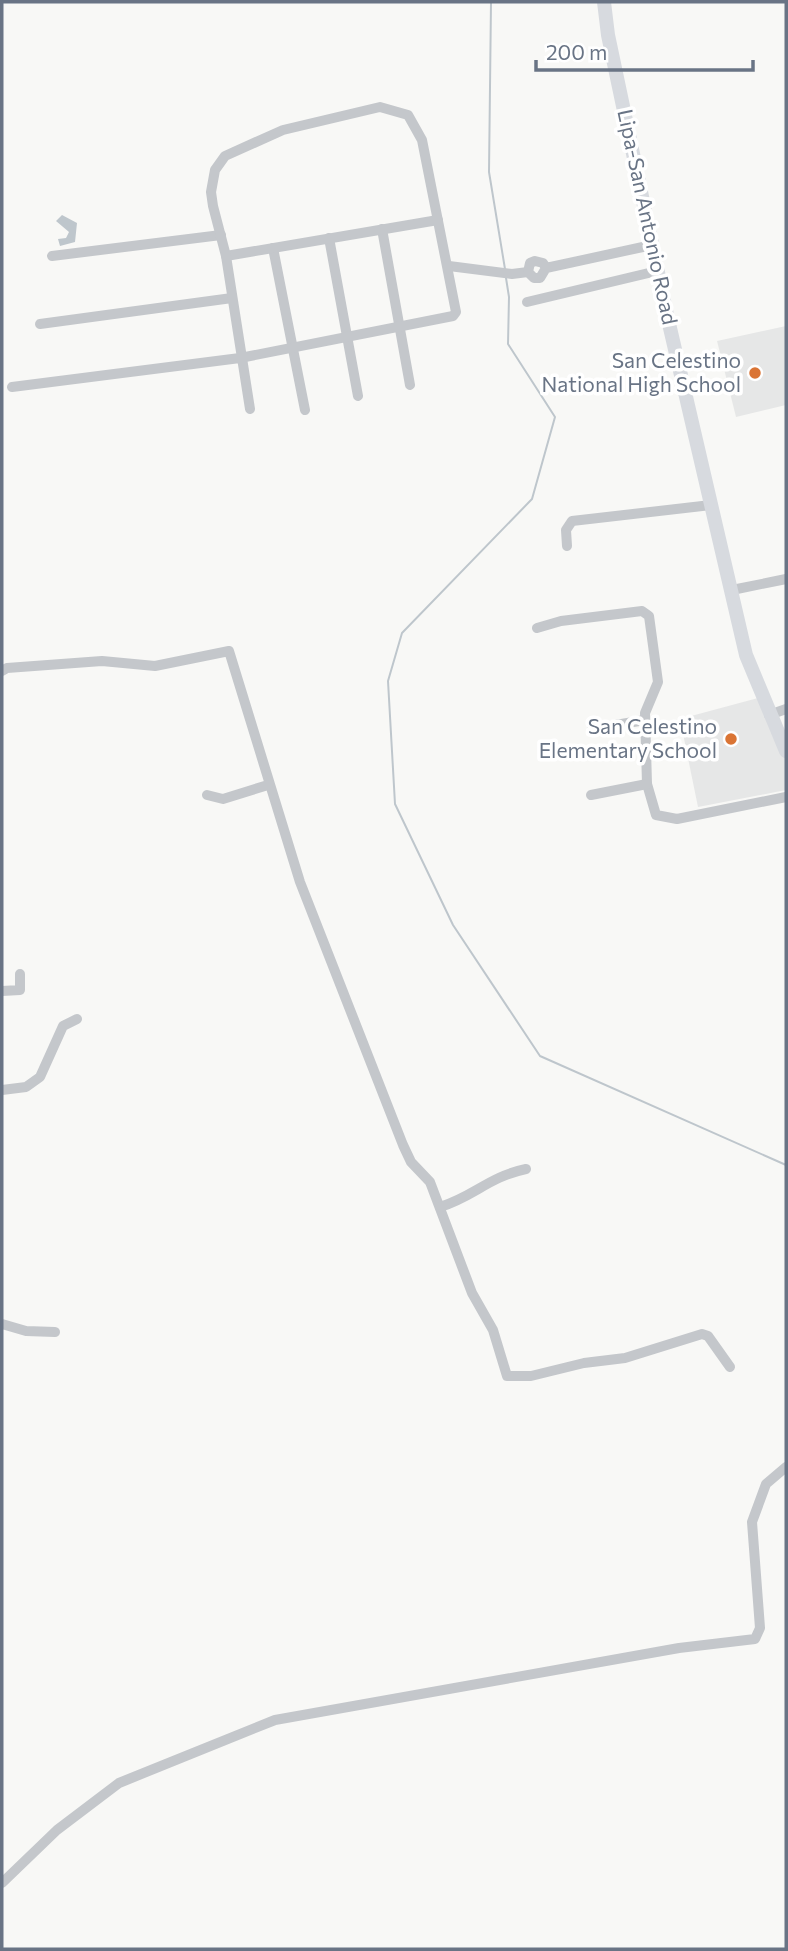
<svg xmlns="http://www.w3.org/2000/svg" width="788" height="1951" font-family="Commissioner,sans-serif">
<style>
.built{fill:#e6e7e7}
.water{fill:#bec6cc}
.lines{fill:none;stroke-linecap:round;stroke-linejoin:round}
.stream{stroke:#bec6cc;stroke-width:2}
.minor{stroke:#c4c7cb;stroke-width:10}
.major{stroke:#d7dadf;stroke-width:14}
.poi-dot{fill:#da7434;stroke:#fff;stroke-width:2.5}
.labels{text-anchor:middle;stroke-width:7;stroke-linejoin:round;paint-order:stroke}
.street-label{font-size:21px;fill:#697485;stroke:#fff}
.poi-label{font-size:21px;fill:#697485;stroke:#fff;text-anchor:end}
</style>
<rect width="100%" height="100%" fill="#f8f8f6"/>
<!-- built -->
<g class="built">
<path d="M786,326V405L736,417L717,341Z"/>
<path d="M758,698L786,758V790L698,807L680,719Z"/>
</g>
<!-- water -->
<path class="water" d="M62,215L77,223L75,242L60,246L58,239L66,238L69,232L56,221Z"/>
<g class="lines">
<!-- stream -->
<g class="stream">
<path d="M491,2L489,172L505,269"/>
<path d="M506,278L509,297L508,344L555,417L532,499L402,633L388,681L395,804L453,925L540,1056L786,1165"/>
</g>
<!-- minor -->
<g class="minor">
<path d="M382,229L410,385"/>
<path d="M329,238L358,396"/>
<path d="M273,248L305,410"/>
<path d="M52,256L221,235"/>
<path d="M226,256L438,220"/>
<path d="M449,266L512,274L528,272"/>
<path d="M546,268L543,263L535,261L530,263L528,272L534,278H540L546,268L652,245"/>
<path d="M527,302L657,271"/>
<path d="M40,324L232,298"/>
<path d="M12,387L240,358L453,316L456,312L422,140L408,115L380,107L283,130L225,156L215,170L211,192L213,206L226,256L250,409"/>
<path d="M567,546L566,530L572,521L711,505"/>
<path d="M732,590L786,579"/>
<path d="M537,628L561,621L642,611L649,616L658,682L645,713L647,784L656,815L677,819L786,797"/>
<path d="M2,671L7,668L102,661L155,666L229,651L300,882L403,1145L411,1162L430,1182L472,1293L493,1330L507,1376H531L584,1363L625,1358L702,1334L708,1336L730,1367"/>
<path d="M769,715L786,709"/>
<path d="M592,729L645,720"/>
<path d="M207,795L223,799L268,785"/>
<path d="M591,795L647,784"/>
<path d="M2,991L20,990V974"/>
<path d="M2,1090L26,1087L40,1077L63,1026L77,1019"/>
<path d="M440,1207C475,1196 488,1177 526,1169"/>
<path d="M2,1324L26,1331L55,1332"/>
<path d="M2,1883L57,1830L119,1783L275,1720L679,1648L755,1639L760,1628L752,1522L766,1484L786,1467"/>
</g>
<!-- major -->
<path class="major" d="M604,2L608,35L667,315L746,655L786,751"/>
</g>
<!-- markers -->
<g class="poi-dot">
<circle cx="755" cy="373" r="7"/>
<circle cx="731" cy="739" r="7"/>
</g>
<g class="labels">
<!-- street labels -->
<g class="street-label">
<text transform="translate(647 217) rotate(78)" y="7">Lipa-San Antonio Road</text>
</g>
<!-- poi labels -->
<g class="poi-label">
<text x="741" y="368">San Celestino<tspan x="741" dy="24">National High School</tspan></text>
<text x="717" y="734">San Celestino<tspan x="717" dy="24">Elementary School</tspan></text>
</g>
</g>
<!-- border -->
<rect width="788" height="1951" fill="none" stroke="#697485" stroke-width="7"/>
<!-- scale -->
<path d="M536 60v10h217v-10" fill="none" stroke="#697485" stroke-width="3.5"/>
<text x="546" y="60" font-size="21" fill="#697485" stroke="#ffffff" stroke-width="5" paint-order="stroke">200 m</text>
</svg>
